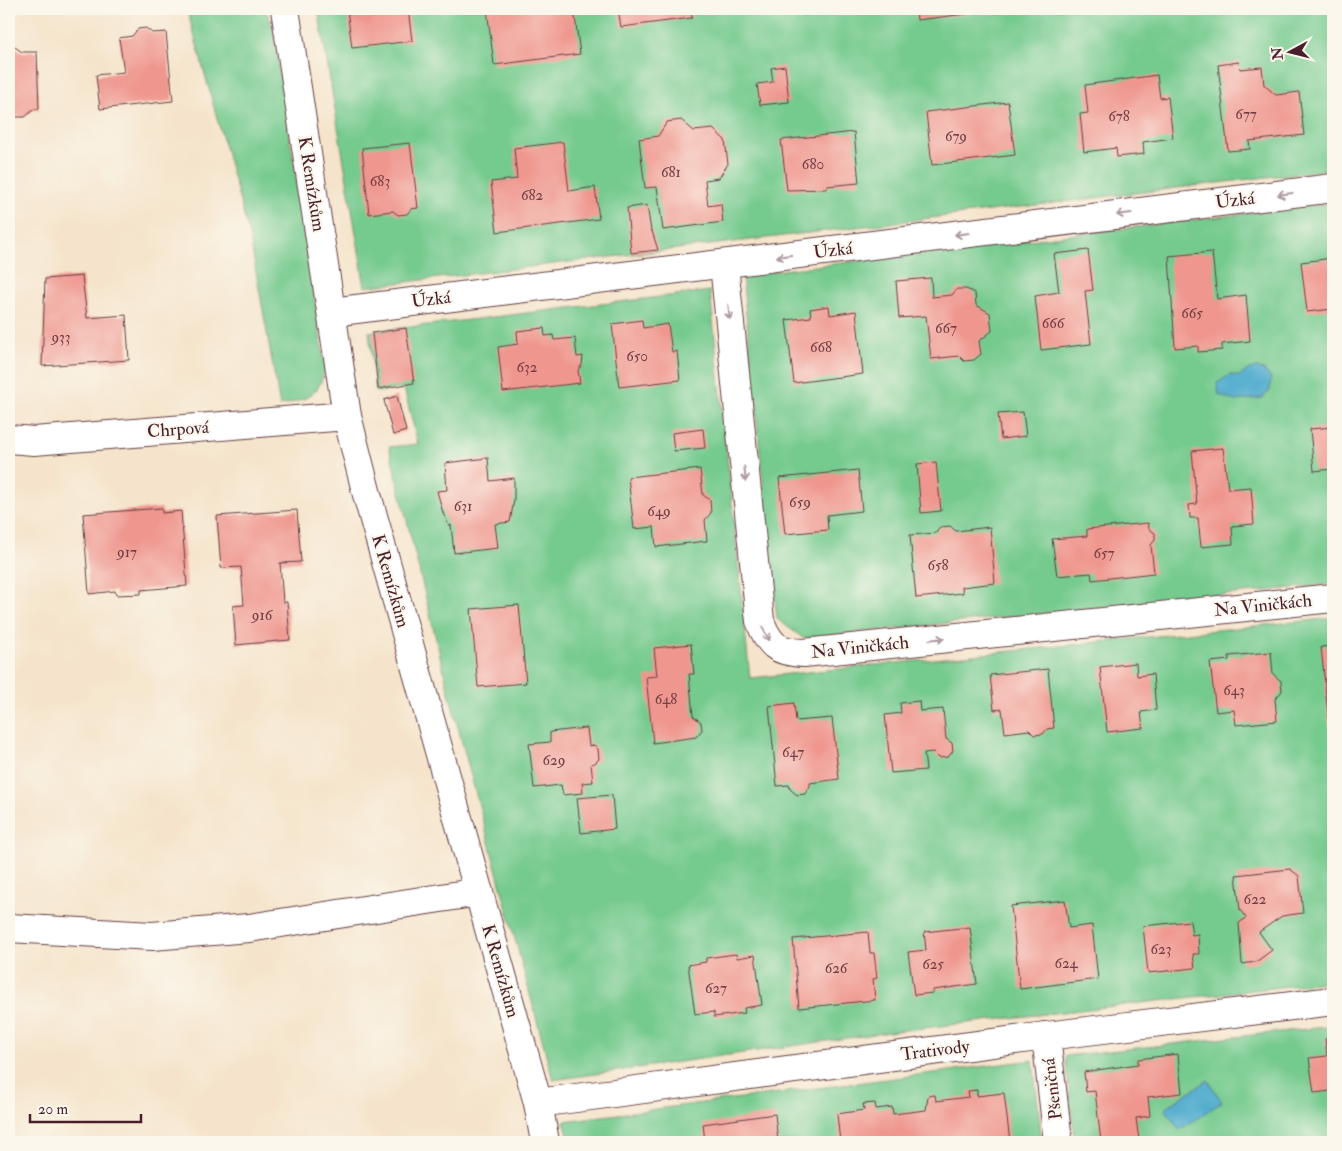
<svg xmlns="http://www.w3.org/2000/svg" width="1342" height="1151" font-family="'IM FELL Double Pica',serif">
<style>
.green{fill:#75ca8e;stroke:#60745c}
.water{fill:#4eabcd;stroke:#4c657c}
.building{fill:#ef968e}
.lines{fill:none;stroke-linecap:round;stroke-linejoin:round}
.minor-casing{stroke:#643d43;stroke-width:30}
.minor{stroke:#fff;stroke-width:28}
.oneway{stroke:#ae9aa0}
.labels{text-anchor:middle;stroke-width:4.5;stroke-linejoin:round;paint-order:stroke}
.number-label{font-size:15px;fill:#733d44}
.street-label{font-size:18px;fill:#4a1f2b;stroke:#fbf7ec}
</style>
<rect width="100%" height="100%" fill="#fbf7ec"/>
<filter id="ink" filterUnits="userSpaceOnUse"><feTurbulence type="fractalNoise" baseFrequency=".02" numOctaves="2"/><feDisplacementMap in="SourceGraphic" scale="10" xChannelSelector="R" yChannelSelector="G"/><feConvolveMatrix kernelMatrix="1 2 1 2 8 2 1 2 1" color-interpolation-filters="sRGB"/></filter>
<filter id="wash" filterUnits="userSpaceOnUse"><feTurbulence type="fractalNoise" baseFrequency=".0096" numOctaves="4" result="noise"/><feDisplacementMap in="SourceGraphic" scale="20" xChannelSelector="R" yChannelSelector="G"/><feGaussianBlur stdDeviation="1.12" result="paint"/><feColorMatrix in="noise" values="0 0 0 0 0 0 0 0 0 0 0 0 0 0 0 0 0 1.4 0 .05"/><feComposite in="paint" operator="in"/></filter>
<g filter="url(#wash)">
<rect width="100%" height="100%" fill="#f5e4cb"/>
<!-- green -->
<g class="green">
<path d="M187,9H263L267,13L273,27L325,367C320,396 307,399 280,406L250,238Z"/>
<path d="M318,9H1333V169L365,287Z"/>
<path d="M1333,203V584L803,638L777,619L742,275Z"/>
<path d="M710,291L750,678L1333,618V981L897,1031L553,1080L453,709L389,447L418,444L404,388L376,392L369,332Z"/>
<path d="M1333,1026V1142H1075L1065,1056Z"/>
<path d="M1033,1060L1042,1142H570L564,1121Z"/>
</g>
<!-- water -->
<g class="water">
<path d="M1258,368L1265,371L1271,378L1270,391L1262,398L1235,401L1219,395L1217,383L1230,375L1240,376L1249,369Z"/>
<path d="M1208,1080L1222,1102L1179,1130L1165,1108Z"/>
</g>
<g id="blocks">
<!-- building -->
<g class="building">
<path d="M347,9H408L412,41L352,48Z"/>
<path d="M487,9H574L580,54L494,65Z"/>
<path d="M618,9H691L692,18L621,27Z"/>
<path d="M796,9H818L813,14L805,15Z"/>
<path d="M916,9H998V10L917,20Z"/>
<path d="M146,28L152,33L166,32L173,101L100,109L96,75L124,72L119,38L132,36L138,29Z"/>
<path d="M15,47L22,52H37L39,109L33,110L25,117H15L9,112V48Z"/>
<path d="M1239,62L1240,69L1262,67L1264,85L1276,95L1299,92L1304,135L1249,141L1250,149L1228,151L1218,65Z"/>
<path d="M785,66L789,102L760,105L757,84L773,82L771,68Z"/>
<path d="M1157,75L1160,98L1168,97L1173,138L1143,142L1144,154L1117,157L1116,148L1084,152L1080,114L1088,113L1085,85Z"/>
<path d="M1008,102L1015,155L932,165L926,112Z"/>
<path d="M681,120L694,131L713,129L725,140L728,164L719,178L705,180L708,206L721,204L723,222L663,230L657,187L645,188L639,139L658,136L667,122Z"/>
<path d="M854,132L859,183L827,186V189L787,190L781,140Z"/>
<path d="M563,142L569,191L595,187L599,219L497,232L491,182L517,179L514,148Z"/>
<path d="M410,143L418,208L411,209L407,214L398,215L393,211L369,214L362,148Z"/>
<path d="M647,205L651,231H652L658,250L631,253L627,208Z"/>
<path d="M1088,250L1093,290L1085,291L1091,344L1041,350L1035,296L1059,292L1054,254Z"/>
<path d="M1212,252L1217,299L1246,295L1250,341L1222,344V350L1198,352V346L1175,348L1169,256Z"/>
<path d="M1333,258V309L1307,312L1301,262Z"/>
<path d="M82,276L87,318L126,315L129,360L42,366L45,279Z"/>
<path d="M931,278L932,297L952,295L957,289H966L975,293L976,305L990,313L992,331L979,341L981,354L974,360L964,361L959,356L931,359L926,316L899,318L896,281Z"/>
<path d="M829,306L830,315L856,311L863,374L794,383L786,320L811,317L810,309Z"/>
<path d="M642,320L643,328L668,324L672,352L677,351L680,380L619,387L612,324Z"/>
<path d="M406,328L414,383L378,389L372,333Z"/>
<path d="M544,328L545,336L553,335L554,340L575,338L577,357L583,356L582,365L578,370L580,383L503,392L498,347L518,344L517,331Z"/>
<path d="M397,396L406,431L393,435L384,400Z"/>
<path d="M1023,412L1026,436L1001,439L998,414Z"/>
<path d="M1333,427V469L1314,471L1310,429Z"/>
<path d="M703,429L705,448L674,451L672,433Z"/>
<path d="M1223,448L1228,489L1251,487L1254,524L1232,526L1233,544L1201,547L1198,518H1190L1189,505L1197,504L1192,451Z"/>
<path d="M488,458L490,481L514,478V500L510,522L495,524L498,548L454,553L451,525L449,526L443,513L437,491L447,490L445,463Z"/>
<path d="M936,462L941,511L921,513L917,464Z"/>
<path d="M700,469L703,495L710,500L711,513L705,520L707,541L656,547L654,527L634,529L628,477Z"/>
<path d="M858,470L862,511L827,515L828,530L785,534L779,478Z"/>
<path d="M162,508V513L181,511L187,586L141,590V594L116,595L115,591L89,594L83,514Z"/>
<path d="M297,510L301,562L280,563L283,602H287L290,640L236,645L233,606L244,605L241,567L221,568L217,516Z"/>
<path d="M1148,523L1149,529L1155,533V540L1151,545L1154,573L1092,580L1091,573L1057,576L1052,539L1087,536V529Z"/>
<path d="M950,526L956,531L990,527L995,583L962,587L963,593L916,598L910,535L936,533L940,527Z"/>
<path d="M519,605L526,683L478,687L471,609Z"/>
<path d="M691,644L694,674H689L693,716L701,722L702,730L696,737L653,743L646,677L657,676L654,648Z"/>
<path d="M1333,646V734H1330L1321,647Z"/>
<path d="M1271,652L1273,674L1281,681L1282,691L1275,699L1277,721L1236,725L1234,710L1216,712L1210,662L1229,660V656Z"/>
<path d="M1136,663L1137,676L1153,674L1156,710L1141,712L1143,728L1107,732L1100,667Z"/>
<path d="M1048,669L1054,728L1047,729L1043,734L1034,735L1029,730L1005,733L1002,709L994,710L990,675Z"/>
<path d="M919,701L920,711L943,709L946,739L952,743L953,751L948,757L939,758L933,752L924,753L926,770L891,773L885,715L901,713L900,703Z"/>
<path d="M794,703L796,721L832,718L839,779L810,783V786L805,794L797,795L790,789L789,785L777,786L769,706Z"/>
<path d="M587,728L589,746L594,745L598,749L599,759L595,763L591,764L593,782L582,783L583,793L563,795L561,785L534,788L529,744L550,742V732Z"/>
<path d="M612,795L615,829L581,833L577,798Z"/>
<path d="M1290,869L1299,876L1303,913L1282,916L1259,932L1272,950L1256,962L1242,964L1239,923L1246,918L1240,910L1236,875Z"/>
<path d="M1065,900L1069,928L1092,925L1098,979L1020,989L1011,906Z"/>
<path d="M1190,921L1192,935L1198,934L1199,954H1193L1195,968L1148,973L1143,926Z"/>
<path d="M970,927L977,984L933,990V993L914,995L908,952L926,950L924,932Z"/>
<path d="M868,932L870,953H874L877,978L873,979L875,1000L799,1008L793,939Z"/>
<path d="M736,954L737,958L755,955L762,1005L744,1008L745,1013L714,1017V1012L695,1014L688,965L706,962V958Z"/>
<path d="M1333,1038V1096L1332,1097L1331,1091L1314,1093L1309,1058L1327,1056L1325,1039Z"/>
<path d="M1178,1054L1182,1093L1148,1097L1150,1116L1136,1118L1139,1140L1101,1142L1095,1091L1086,1092L1084,1072L1138,1064V1059Z"/>
<path d="M977,1090V1096L1004,1093L1010,1142H840L837,1114L864,1110L863,1104L875,1103L876,1109L892,1107L893,1114L926,1110L928,1096L935,1095L936,1101L969,1097L968,1091Z"/>
<path d="M775,1114L778,1142H705L703,1124Z"/>
</g>
</g>
</g>
<g filter="url(#ink)">
<use href="#blocks" fill-opacity="0" stroke="#643d43" stroke-width="1"/>
<g class="lines">
<!-- minor casing -->
<g class="minor-casing">
<g id="minor">
<path d="M285,9L347,416L366,491L538,1103L545,1142"/>
<path d="M724,264L760,621C769,645 777,652 804,653L1333,598"/>
<path d="M332,312L1333,188"/>
<path d="M9,439L34,441L347,416"/>
<path d="M9,928L152,936L249,928L479,892"/>
<path d="M1046,1036L1058,1142"/>
<path d="M538,1103L1038,1037L1333,1001"/>
</g>
</g>
<!-- minor -->
<use href="#minor" class="minor"/>
</g>
<!-- one-way arrows -->
<defs><path id="oneway-shaft" d="M-6 0H5M1.5-3L5.5 0L1.5 3" fill="none" stroke-width="1.6" stroke-linecap="round" stroke-linejoin="round" transform="scale(1.25)"/></defs>
<g class="oneway">
<use href="#oneway-shaft" transform="translate(1285 194) rotate(173)"/>
<use href="#oneway-shaft" transform="translate(1124 214) rotate(173)"/>
<use href="#oneway-shaft" transform="translate(962 234) rotate(173)"/>
<use href="#oneway-shaft" transform="translate(784 256) rotate(173)"/>
<use href="#oneway-shaft" transform="translate(729 312) rotate(84)"/>
<use href="#oneway-shaft" transform="translate(745 474) rotate(84)"/>
<use href="#oneway-shaft" transform="translate(766 634) rotate(61)"/>
<use href="#oneway-shaft" transform="translate(937 639) rotate(-6)"/>
</g>
</g>
<g class="labels">
<!-- number labels -->
<g class="number-label">
<text x="1246" y="119">677</text>
<text x="1119" y="121">678</text>
<text x="956" y="141">679</text>
<text x="813" y="169">680</text>
<text x="671" y="177">681</text>
<text x="380" y="186">683</text>
<text x="532" y="200">682</text>
<text x="1192" y="318">665</text>
<text x="1053" y="328">666</text>
<text x="946" y="333">667</text>
<text x="61" y="342">933</text>
<text x="821" y="352">668</text>
<text x="637" y="361">650</text>
<text x="527" y="372">632</text>
<text x="800" y="507">659</text>
<text x="463" y="511">631</text>
<text x="659" y="516">649</text>
<text x="127" y="557">917</text>
<text x="1104" y="558">657</text>
<text x="938" y="570">658</text>
<text x="262" y="620">916</text>
<text x="1234" y="695">643</text>
<text x="666" y="704">648</text>
<text x="793" y="757">647</text>
<text x="554" y="765">629</text>
<text x="1255" y="904">622</text>
<text x="1161" y="954">623</text>
<text x="1066" y="968">624</text>
<text x="933" y="969">625</text>
<text x="836" y="973">626</text>
<text x="716" y="993">627</text>
</g>
<!-- street labels -->
<g class="street-label">
<text transform="translate(312 184) rotate(81)" y="6">K Remízkům</text>
<text transform="translate(1235 200) rotate(-7)" y="6">Úzká</text>
<text transform="translate(833 250) rotate(-7)" y="6">Úzká</text>
<text transform="translate(431 299) rotate(-7)" y="6">Úzká</text>
<text transform="translate(178 429) rotate(-4)" y="6">Chrpová</text>
<text transform="translate(391 581) rotate(74)" y="6">K Remízkům</text>
<text transform="translate(1263 605) rotate(-6)" y="6">Na Viničkách</text>
<text transform="translate(860 647) rotate(-6)" y="6">Na Viničkách</text>
<text transform="translate(501 971) rotate(74)" y="6">K Remízkům</text>
<text transform="translate(935 1050) rotate(-7)" y="6">Trativody</text>
<text transform="translate(1052 1089) rotate(-97)" y="6">Pšeničná</text>
</g>
</g>
<!-- margin -->
<rect width="1342" height="1151" fill="none" stroke="#fbf7ec" stroke-width="30"/>
<!-- north arrow -->
<g transform="translate(1290 52) rotate(263)" stroke="#fbf7ec" stroke-width="4" paint-order="stroke">
<path d="M0-4L9 19L0 12L-9 19Z" fill="#4a1f2b"/>
<text y="-8" font-size="14" font-weight="bold" text-anchor="middle" fill="#4a1f2b">N</text>
</g>
<!-- scale -->
<path d="M30 1114v8h111v-8" fill="none" stroke="#4a1f2b" stroke-width="2.5"/>
<text x="38" y="1114" font-size="15" fill="#4a1f2b" stroke="#fbf7ec" stroke-width="4" paint-order="stroke">20 m</text>
</svg>
